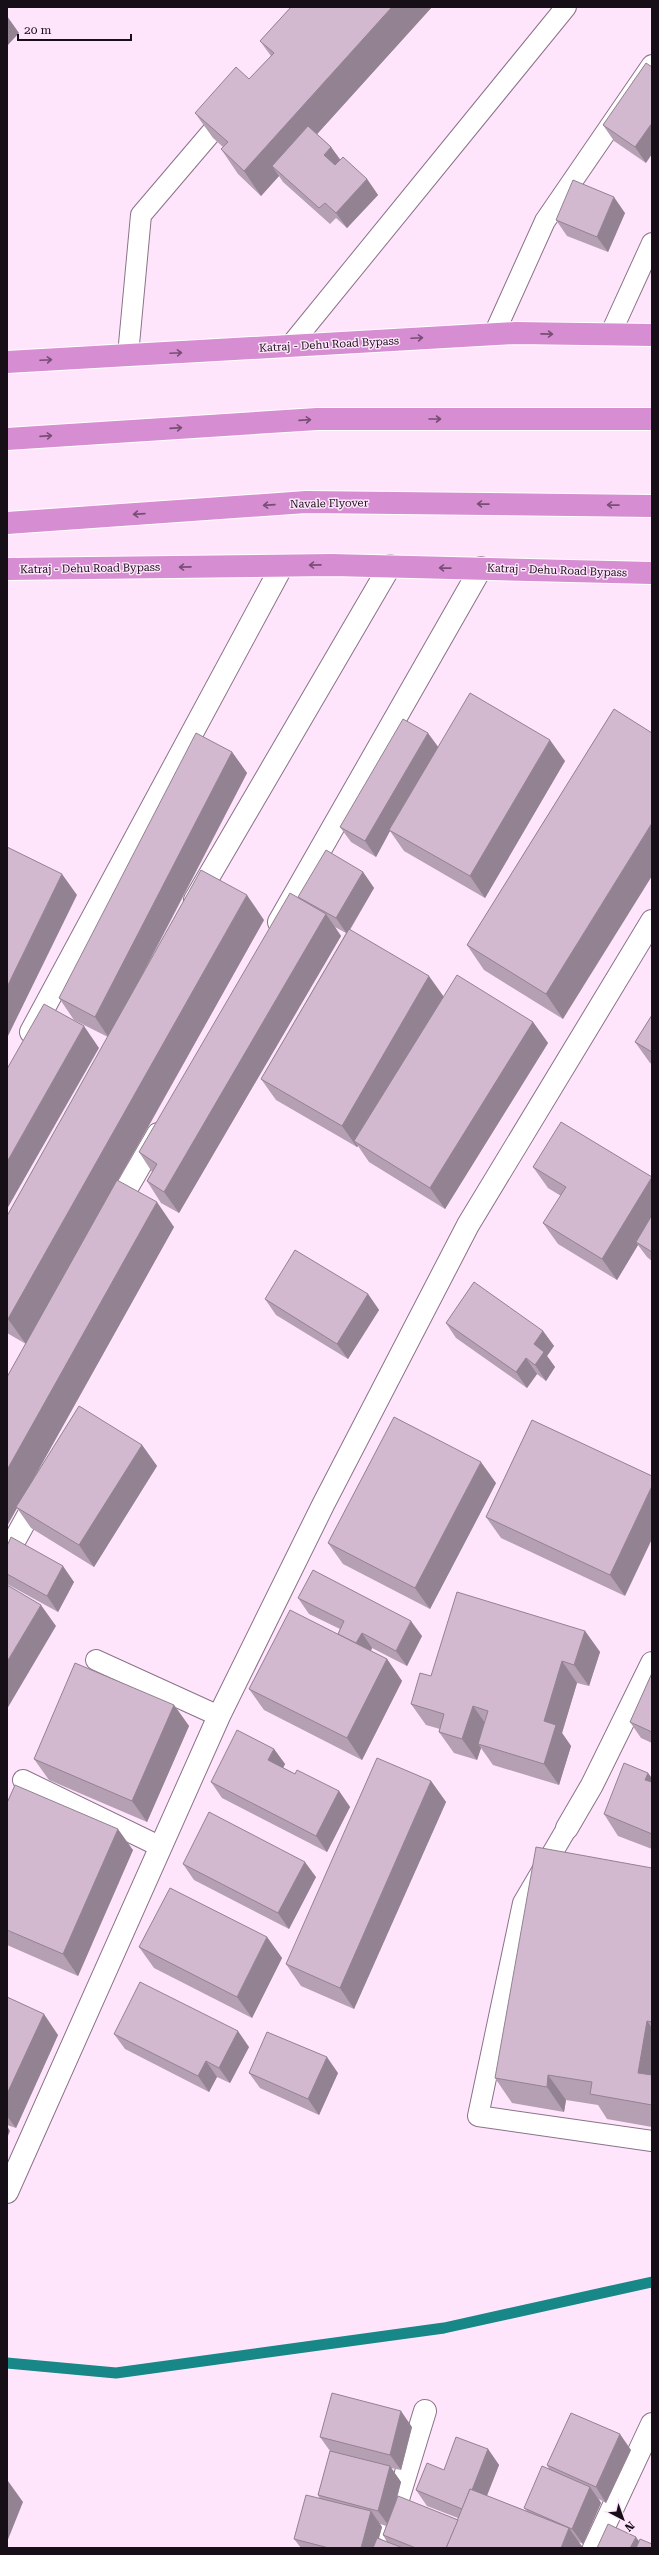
<svg xmlns="http://www.w3.org/2000/svg" width="659" height="2555" font-family="'Roboto Serif',serif">
<style>
.lines{fill:none;stroke-linecap:round;stroke-linejoin:round}
.stream{stroke:#178788;stroke-width:11}
.lane-casing{stroke:#8a7388;stroke-width:22}
.street-casing{stroke:#8a7388;stroke-width:24}
.highway-casing{stroke:#fff;stroke-width:24}
.lane{stroke:#fff;stroke-width:20}
.street{stroke:#fff;stroke-width:22}
.highway{stroke:#d78dd1;stroke-width:22}
.wall{fill:#b59fb2;fill-rule:evenodd}
.shaded-wall{fill:#938291}
.building{fill:#d2b9cf;stroke:#938291}
.oneway{stroke:#774e74}
.labels{text-anchor:middle;stroke-width:3;stroke-linejoin:round;paint-order:stroke}
.street-label{font-size:11px;fill:#170f17;stroke:#ffe5fc}
</style>
<rect width="100%" height="100%" fill="#ffe5fc"/>
<g class="lines">
<!-- stream -->
<path class="stream" d="M7,2363L116,2373L444,2328L652,2282"/>
<!-- lane casing -->
<g class="lane-casing">
<g id="lane">
<path d="M494,334L545,221L652,65"/>
<path d="M610,335L652,243"/>
<path d="M290,346L566,7"/>
<path d="M128,355L141,215L227,114"/>
<path d="M96,1660L219,1716"/>
<path d="M23,1780L161,1847"/>
<path d="M567,1828L523,1903L478,2116L652,2141"/>
</g>
</g>
<!-- street casing -->
<g class="street-casing">
<g id="street">
<path d="M195,900L390,566"/>
<path d="M279,922L481,568"/>
<path d="M31,1032L282,566"/>
<path d="M113,1212L158,1134"/>
<path d="M7,1554L40,1494"/>
<path d="M567,1828L592,1785L652,1663"/>
<path d="M7,2192L219,1716L323,1505L468,1225L652,921"/>
<path d="M383,2548L425,2411"/>
<path d="M594,2548L652,2424"/>
</g>
</g>
<!-- highway casing -->
<g class="highway-casing">
<g id="highway">
<path d="M7,362L516,333L652,335"/>
<path d="M7,439L317,419H652"/>
<path d="M7,523L306,502L652,506"/>
<path d="M7,569L332,565L652,573"/>
</g>
</g>
<!-- lane -->
<use href="#lane" class="lane"/>
<!-- street -->
<use href="#street" class="street"/>
<!-- highway -->
<use href="#highway" class="highway"/>
</g>
<!-- wall -->
<g class="wall">
<path d="M291,7H432L317,134L331,147L340,160L367,179L378,195L347,228L336,218L330,224L283,182L279,176L261,196L238,174L221,149L223,147L213,138L195,113L249,79L271,56L260,41Z"/>
<path d="M652,67L646,163L614,141L603,125Z"/>
<path d="M625,213L608,252L567,236L556,220Z"/>
<path d="M614,709L563,1019L484,970L467,945Z"/>
<path d="M438,747L565,761L485,898L404,851L390,831L376,857L351,842L340,827Z"/>
<path d="M232,752L247,773L139,982L264,920L118,1181L174,1227L33,1480L142,1445L157,1466L94,1567L31,1528L17,1508L7,1526V1377L26,1344L7,1333V1216L108,1037L74,1020L59,998Z"/>
<path d="M363,872L374,888L350,930L444,997L533,1022L548,1043L445,1209L369,1162L358,1146L357,1147L276,1100L261,1079L346,933L335,927L341,936L179,1213L161,1203L147,1181L152,1172L139,1152L300,899L298,897Z"/>
<path d="M652,1015V1064L650,1063L635,1042Z"/>
<path d="M533,1167L652,1177V1261L647,1257L638,1245L617,1280L558,1244L543,1223L561,1196L548,1188Z"/>
<path d="M368,1294L379,1310L348,1359L276,1315L265,1299Z"/>
<path d="M446,1323L543,1331L554,1346L547,1356L555,1367L546,1381L537,1374L527,1388L456,1338Z"/>
<path d="M532,1420L625,1596L501,1538L486,1517Z"/>
<path d="M496,1483L430,1609L343,1564L328,1543Z"/>
<path d="M7,1546L74,1582L58,1612L7,1584Z"/>
<path d="M298,1598L422,1636L407,1666L372,1648L371,1651L387,1659L402,1681L362,1760L264,1710L249,1689L338,1634L340,1629L309,1614Z"/>
<path d="M585,1631L600,1652L589,1686L577,1683L562,1733L571,1746L559,1785L493,1765L481,1748L477,1760L454,1753L439,1732L440,1729L426,1725L411,1704L431,1676Z"/>
<path d="M652,1673V1743L641,1738L630,1722Z"/>
<path d="M174,1705L189,1726L147,1822L49,1780L34,1759Z"/>
<path d="M274,1749L285,1764L283,1768L295,1774L339,1791L350,1807L327,1852L222,1798L211,1782Z"/>
<path d="M652,1778V1849L618,1836L604,1814Z"/>
<path d="M431,1781L446,1802L354,2009L301,1986L286,1964Z"/>
<path d="M7,1803L133,1850L78,1976L7,1945Z"/>
<path d="M183,1864L316,1877L289,1929L194,1880Z"/>
<path d="M652,1868V2127L607,2119L598,2105L566,2100L564,2112L512,2103L495,2078Z"/>
<path d="M267,1937L282,1958L252,2018L154,1968L139,1947Z"/>
<path d="M7,1997L58,2035L16,2128L7,2125Z"/>
<path d="M114,2034L249,2047L230,2083L217,2077L209,2092L125,2049Z"/>
<path d="M249,2073H338L319,2115L260,2088Z"/>
<path d="M412,2427L401,2470L391,2468L401,2482L396,2503L458,2520V2518L427,2506L416,2490L444,2470L488,2449L499,2465L487,2496L527,2511L524,2508L549,2469L547,2465L631,2450L606,2503L599,2499L601,2503L583,2544L579,2542L583,2548H301L294,2539L320,2499L318,2495L330,2451L320,2437ZM380,2524L386,2526L383,2535L387,2542L379,2538L382,2527Z"/>
</g>
<!-- shaded-wall -->
<g class="shaded-wall">
<path d="M392,7H432L281,174L272,166L279,176L261,196L244,171Z"/>
<path d="M7,16L19,33L7,46Z"/>
<path d="M652,123V154L646,163L635,147Z"/>
<path d="M331,147L342,162L335,171L324,155Z"/>
<path d="M367,179L378,195L347,228L336,213Z"/>
<path d="M614,197L625,213L608,252L597,237Z"/>
<path d="M428,733L439,748L389,830L390,831L376,857L365,841Z"/>
<path d="M550,740L565,761L485,898L470,876Z"/>
<path d="M232,752L247,773L109,1038L95,1017Z"/>
<path d="M652,823V876L563,1019L546,994Z"/>
<path d="M363,872L374,888L347,934L336,918Z"/>
<path d="M62,874L77,895L7,1038V987Z"/>
<path d="M247,895L264,920L26,1344L8,1319Z"/>
<path d="M326,914L341,936L179,1213L164,1192Z"/>
<path d="M429,976L444,997L354,1141L358,1146L357,1147L342,1126Z"/>
<path d="M533,1022L548,1043L445,1209L430,1188Z"/>
<path d="M84,1026L99,1048L7,1209V1162Z"/>
<path d="M652,1177V1223L636,1242L638,1245L617,1280L602,1259Z"/>
<path d="M157,1202L174,1227L17,1508L16,1507L17,1508L7,1526V1470Z"/>
<path d="M368,1294L379,1310L348,1359L337,1344Z"/>
<path d="M543,1331L554,1346L547,1356L555,1367L546,1381L535,1365L534,1344Z"/>
<path d="M526,1358L537,1374L527,1388L516,1372Z"/>
<path d="M142,1445L157,1466L94,1567L79,1545Z"/>
<path d="M481,1462L496,1483L430,1609L415,1588Z"/>
<path d="M652,1486V1539L625,1596L610,1575Z"/>
<path d="M63,1566L74,1582L58,1612L47,1596Z"/>
<path d="M41,1605L56,1626L7,1709V1662Z"/>
<path d="M411,1621L422,1636L407,1666L396,1651Z"/>
<path d="M585,1631L600,1652L589,1686L574,1665Z"/>
<path d="M362,1633L372,1648L367,1659L356,1643Z"/>
<path d="M387,1659L402,1681L362,1760L347,1738Z"/>
<path d="M562,1661L577,1683L562,1733L571,1746L559,1785L544,1764V1721Z"/>
<path d="M174,1705L189,1726L147,1822L132,1801Z"/>
<path d="M473,1706L488,1727L478,1744L481,1748L477,1760L462,1739Z"/>
<path d="M274,1749L285,1764L279,1776L268,1760Z"/>
<path d="M648,1773L652,1778V1789L645,1780Z"/>
<path d="M431,1781L446,1802L354,2009L340,1988Z"/>
<path d="M339,1791L350,1807L327,1852L316,1836Z"/>
<path d="M118,1829L133,1850L78,1976L63,1954Z"/>
<path d="M305,1862L316,1877L289,1929L278,1913Z"/>
<path d="M267,1937L282,1958L252,2018L237,1997Z"/>
<path d="M44,2014L58,2035L16,2128L7,2116V2094Z"/>
<path d="M647,2021L652,2028V2093L638,2073Z"/>
<path d="M238,2031L249,2047L230,2083L219,2068Z"/>
<path d="M327,2057L338,2073L319,2115L308,2099Z"/>
<path d="M206,2061L217,2077L209,2092L198,2076Z"/>
<path d="M548,2075L566,2100L564,2112L547,2087Z"/>
<path d="M7,2126L10,2131L7,2138Z"/>
<path d="M401,2411L412,2427L401,2470L390,2455Z"/>
<path d="M620,2434L631,2450L606,2503L596,2487Z"/>
<path d="M488,2449L499,2465L475,2525L464,2509Z"/>
<path d="M390,2466L401,2482L389,2526L378,2511Z"/>
<path d="M8,2481L23,2502L7,2542V2485Z"/>
<path d="M590,2487L601,2503L583,2544L572,2529Z"/>
<path d="M371,2511L382,2527L376,2548H361Z"/>
<path d="M569,2528L583,2548H561Z"/>
<path d="M636,2537L644,2548H630Z"/>
</g>
<!-- building -->
<g class="building">
<path d="M291,7H392L244,171L221,149L228,142L195,113L236,67L249,79L274,53L260,41Z"/>
<path d="M646,63L652,67V123L635,147L603,125Z"/>
<path d="M308,126L331,147L324,155L335,165L343,157L367,179L336,213L325,203L319,208L272,166Z"/>
<path d="M573,180L614,197L597,237L556,220Z"/>
<path d="M470,693L550,740L470,876L389,830Z"/>
<path d="M614,709L652,733V823L546,994L467,945Z"/>
<path d="M403,719L428,733L365,841L340,827Z"/>
<path d="M196,733L232,752L95,1017L59,998Z"/>
<path d="M7,847L62,874L7,987Z"/>
<path d="M326,850L363,872L336,918L298,897Z"/>
<path d="M201,870L247,895L8,1319L7,1318V1216Z"/>
<path d="M290,893L326,914L164,1192L147,1181L157,1164L139,1152Z"/>
<path d="M349,929L429,976L342,1126L261,1079Z"/>
<path d="M457,975L533,1022L430,1188L354,1141Z"/>
<path d="M44,1004L84,1026L7,1162V1069Z"/>
<path d="M652,1015V1052L635,1042Z"/>
<path d="M561,1122L652,1177L602,1259L543,1223L566,1187L533,1167Z"/>
<path d="M117,1180L157,1202L7,1470V1377Z"/>
<path d="M652,1215V1252L636,1242Z"/>
<path d="M295,1250L368,1294L337,1344L265,1299Z"/>
<path d="M474,1282L543,1331L534,1344L544,1352L535,1365L526,1358L516,1372L446,1323Z"/>
<path d="M79,1406L142,1445L79,1545L16,1507Z"/>
<path d="M394,1417L481,1462L415,1588L328,1543Z"/>
<path d="M532,1420L652,1476V1486L610,1575L486,1517Z"/>
<path d="M11,1537L63,1566L47,1596L7,1574V1546Z"/>
<path d="M313,1570L411,1621L396,1651L362,1633L356,1643L338,1634L344,1621L298,1598Z"/>
<path d="M7,1585L41,1605L7,1662Z"/>
<path d="M457,1592L585,1631L574,1665L562,1661L544,1721L556,1725L544,1764L478,1744L488,1711L473,1706L462,1739L439,1732L444,1714L411,1704L420,1673L431,1676Z"/>
<path d="M290,1610L387,1659L347,1738L249,1689Z"/>
<path d="M75,1663L174,1705L132,1801L34,1759Z"/>
<path d="M652,1673V1732L630,1722Z"/>
<path d="M237,1730L274,1749L268,1760L295,1774L297,1770L339,1791L316,1836L211,1782Z"/>
<path d="M377,1758L431,1781L340,1988L286,1964Z"/>
<path d="M624,1763L648,1773L645,1780L652,1782V1834L604,1814Z"/>
<path d="M15,1785L118,1829L63,1954L7,1930V1803Z"/>
<path d="M209,1812L305,1862L278,1913L183,1864Z"/>
<path d="M536,1847L652,1868V2022L647,2021L638,2073L652,2075V2105L590,2094L592,2082L548,2075L547,2087L495,2078Z"/>
<path d="M170,1888L267,1937L237,1997L139,1947Z"/>
<path d="M140,1982L238,2031L219,2068L206,2061L198,2076L114,2034Z"/>
<path d="M7,1997L44,2014L7,2094Z"/>
<path d="M267,2032L327,2057L308,2099L249,2073Z"/>
<path d="M332,2393L401,2411L390,2455L320,2437Z"/>
<path d="M571,2413L620,2434L596,2487L547,2465Z"/>
<path d="M456,2437L488,2449L472,2490L470,2489L462,2509L416,2490L427,2463L444,2470Z"/>
<path d="M330,2451L390,2466L378,2511L318,2495Z"/>
<path d="M542,2466L590,2487L572,2529L524,2508Z"/>
<path d="M470,2489L569,2528L561,2548H446Z"/>
<path d="M306,2495L371,2511L361,2548H329L294,2539Z"/>
<path d="M398,2496L458,2520L446,2548H416L383,2535Z"/>
<path d="M608,2524L636,2537L630,2548H597Z"/>
<path d="M377,2538L403,2548H373Z"/>
<path d="M640,2539L652,2544V2548H636Z"/>
</g>
<!-- one-way arrows -->
<defs><path id="oneway-shaft" d="M-6 0H5M1.5-3L5.5 0L1.5 3" fill="none" stroke-width="1.6" stroke-linecap="round" stroke-linejoin="round"/></defs>
<g class="oneway">
<use href="#oneway-shaft" transform="translate(547 334) rotate(1)"/>
<use href="#oneway-shaft" transform="translate(417 338) rotate(-3)"/>
<use href="#oneway-shaft" transform="translate(176 353) rotate(-3)"/>
<use href="#oneway-shaft" transform="translate(46 360) rotate(-3)"/>
<use href="#oneway-shaft" transform="translate(435 419)"/>
<use href="#oneway-shaft" transform="translate(305 420) rotate(-4)"/>
<use href="#oneway-shaft" transform="translate(176 428) rotate(-4)"/>
<use href="#oneway-shaft" transform="translate(46 436) rotate(-4)"/>
<use href="#oneway-shaft" transform="translate(483 504) rotate(-179)"/>
<use href="#oneway-shaft" transform="translate(269 505) rotate(176)"/>
<use href="#oneway-shaft" transform="translate(613 505) rotate(-179)"/>
<use href="#oneway-shaft" transform="translate(139 514) rotate(176)"/>
<use href="#oneway-shaft" transform="translate(315 565) rotate(179)"/>
<use href="#oneway-shaft" transform="translate(185 567) rotate(179)"/>
<use href="#oneway-shaft" transform="translate(445 568) rotate(-179)"/>
</g>
<g class="labels">
<!-- street labels -->
<g class="street-label">
<text transform="translate(329 344) rotate(-3)" y="4">Katraj - Dehu Road Bypass</text>
<text transform="translate(329 503) rotate(-1)" y="4">Navale Flyover</text>
<text transform="translate(90 568) rotate(-1)" y="4">Katraj - Dehu Road Bypass</text>
<text transform="translate(557 570) rotate(2)" y="4">Katraj - Dehu Road Bypass</text>
</g>
</g>
<!-- border -->
<rect width="659" height="2555" fill="none" stroke="#170f17" stroke-width="16"/>
<!-- north arrow -->
<g transform="translate(623 2519) rotate(139)" stroke="#ffe5fc" stroke-width="3" paint-order="stroke">
<path d="M0-3L7 15L0 10L-7 15Z" fill="#170f17"/>
<text y="-6" font-size="11" font-weight="bold" text-anchor="middle" fill="#170f17">N</text>
</g>
<!-- scale -->
<path d="M18 34v6h113v-6" fill="none" stroke="#170f17" stroke-width="2"/>
<text x="24" y="34" font-size="12" fill="#170f17" stroke="#ffe5fc" stroke-width="3" paint-order="stroke">20 m</text>
</svg>
